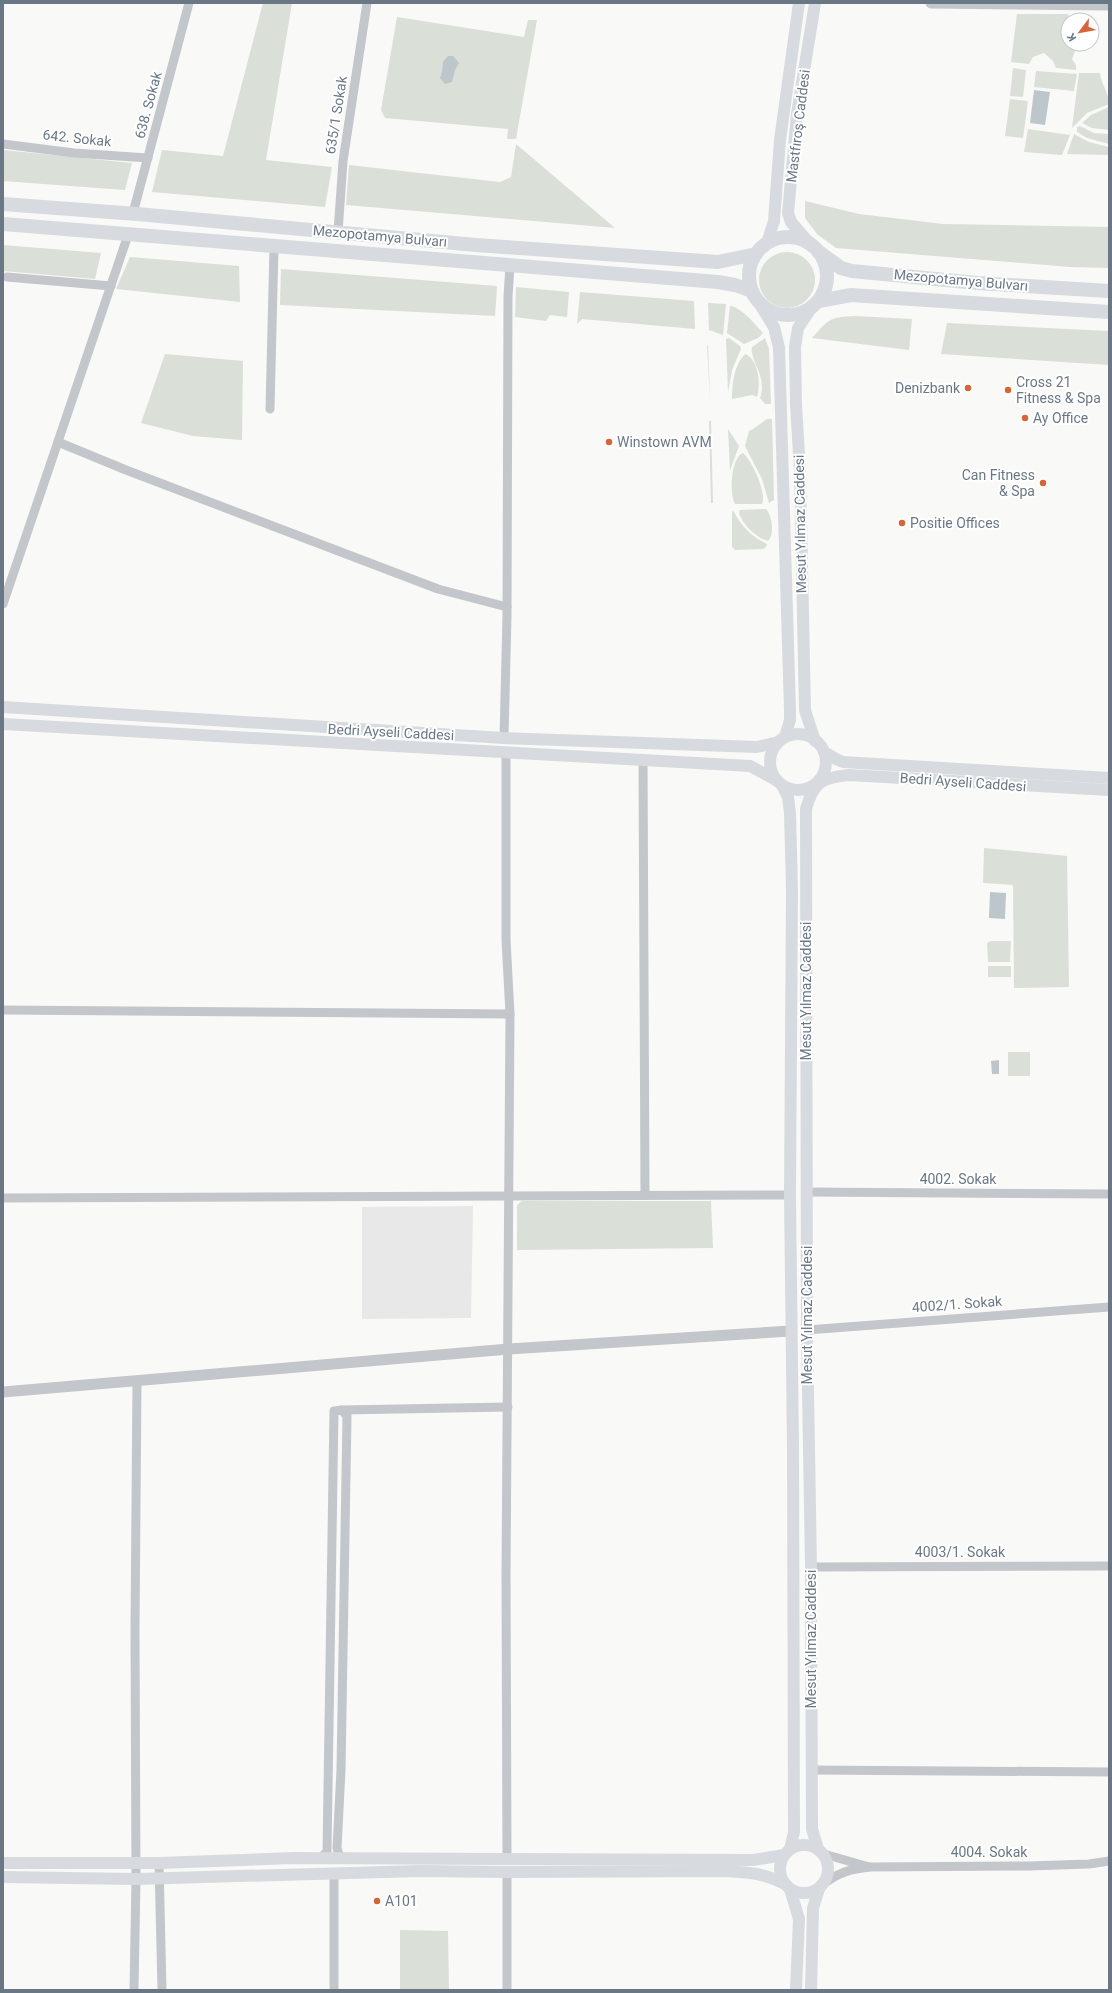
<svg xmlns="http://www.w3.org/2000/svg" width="1112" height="1993" font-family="Roboto,sans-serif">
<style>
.built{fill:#e7e8e7}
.green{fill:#dadfd8}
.water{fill:#bdc6cb}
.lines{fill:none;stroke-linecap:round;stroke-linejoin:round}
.minor{stroke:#c3c6ca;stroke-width:9}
.tertiary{stroke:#c3c6ca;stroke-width:11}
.secondary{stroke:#d7dbdf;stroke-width:12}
.primary{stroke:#d7dbdf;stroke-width:14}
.poi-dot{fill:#d66539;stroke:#fff;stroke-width:1.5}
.labels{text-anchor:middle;stroke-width:4;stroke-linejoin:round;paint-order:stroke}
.street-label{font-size:14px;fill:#6a7885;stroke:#fff}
.poi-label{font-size:14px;fill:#6a7885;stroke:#fff;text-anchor:start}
</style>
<rect width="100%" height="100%" fill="#f9f9f7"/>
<!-- built -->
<path class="built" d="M473,1206L471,1318L362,1319V1207Z"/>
<!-- green -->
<g class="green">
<path d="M263,3H292L266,160L332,167L325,207L152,192L162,150L223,156Z"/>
<path d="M1017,14H1068L1070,20H1068V44H1075V51L1072,59L1076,65V70L1056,68L1053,61L1044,53L1033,57L1029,64L1011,62Z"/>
<path d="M397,17L524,37L528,20H537L516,139H507L508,129L385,118L381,110Z"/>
<path d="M1013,68L1026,70L1023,97L1010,96Z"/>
<path d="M1036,71L1077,74L1074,91L1034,87Z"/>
<path d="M1079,73H1100C1101,84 1109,93 1109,104L1087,113L1072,128Z"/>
<path d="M1010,99L1028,101L1023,138L1005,136Z"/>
<path d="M1109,107V130L1092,128L1082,123L1091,115Z"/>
<path d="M1080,126L1094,133L1109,134V144L1087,138L1077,132V127Z"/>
<path d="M1028,129L1070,135L1062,155L1024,152Z"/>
<path d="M1074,134L1089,142L1109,147V155L1067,154Z"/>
<path d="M516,144L615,228L346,205L349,165L500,182L511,177Z"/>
<path d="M3,150L132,163L125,190L3,181Z"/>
<path d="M805,201L859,214L943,224L1109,227V268L1070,267L836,248L817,234L805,218Z"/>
<path d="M3,245L101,253L95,279L3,271Z"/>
<circle cx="787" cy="280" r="28"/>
<path d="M130,257L239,266L240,302L116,289Z"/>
<path d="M281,269L497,286L495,316L280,305Z"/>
<path d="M516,287L569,292L567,317L550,315L546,321L515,317Z"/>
<path d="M580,292L694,301L695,329L582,319L577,324Z"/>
<path d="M708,303L726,304L723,335L709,330Z"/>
<path d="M730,306C741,307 755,324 763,333L758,338L744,344L727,333Z"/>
<path d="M855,316L912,319L909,350L812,338C829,319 829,317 855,316Z"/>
<path d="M947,323L1109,331V365L941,354Z"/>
<path d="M729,338L740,346L741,349L732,370L728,392L726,339Z"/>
<path d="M765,338L769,349L771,404H765L760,398C768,376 749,360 752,347Z"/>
<path d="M708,345L710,399V400L707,346Z"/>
<path d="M165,354L243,361L242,440L193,436L141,423Z"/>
<path d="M745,354C759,360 761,384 757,397L752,395L732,399C732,384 734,365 745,354Z"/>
<path d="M767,419H772L774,500L769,503L762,479L745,446L749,431L753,429Z"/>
<path d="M709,421H711L713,503H711Z"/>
<path d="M728,429L739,446L730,470Z"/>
<path d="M743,453C752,461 767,493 762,504H735C729,494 731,457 743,453Z"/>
<path d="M766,509C772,516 775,534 768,541C755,537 743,525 739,513L740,510Z"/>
<path d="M732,511L734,512C742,527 751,536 767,544L766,547L763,549L735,550L732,547Z"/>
<path d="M984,848L1067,856L1069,987L1014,988L1013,885L983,883Z"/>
<path d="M991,941H1011L1010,962H988L987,943Z"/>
<rect x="988" y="966" width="23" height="11"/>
<rect x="1008" y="1052" width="22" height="24"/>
<path d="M522,1201H711L713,1248L517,1250V1205Z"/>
<path d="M400,1930L448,1931L449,1990H400Z"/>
</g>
<!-- water -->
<g class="water">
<path d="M448,56H453L459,63L455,70L452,82L445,84L440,78L442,72L443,62Z"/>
<path d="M1034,90L1050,92L1045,125L1030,123Z"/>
<path d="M990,892L1006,893L1005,919L989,918Z"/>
<path d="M999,1060V1074H992L991,1061Z"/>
</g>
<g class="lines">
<!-- minor -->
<g class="minor">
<path d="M3,144L74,153L148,158"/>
<path d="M133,213L189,3"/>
<path d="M338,232L343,161L367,3"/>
<path d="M7,277L111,286"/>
<path d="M270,409L274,247"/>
<path d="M58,442L126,470L438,589L507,607"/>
<path d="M3,604L128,235"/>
<path d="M504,738L507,615L508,296L510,266"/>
<path d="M506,754V940L510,1014L506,1574L507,1859"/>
<path d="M643,761L645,1194"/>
<path d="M3,1010L510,1014"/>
<path d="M807,1192L1109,1194"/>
<path d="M3,1198L790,1195"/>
<path d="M807,1330L1109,1307"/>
<path d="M342,1410L508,1407"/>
<path d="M811,1567L1109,1566"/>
<path d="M812,1770L1109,1772"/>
<path d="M824,1854L869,1867C852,1869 839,1872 825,1883"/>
<path d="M320,1858L327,1852L334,1411L342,1410L347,1416L341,1770L337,1848L339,1855L345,1858"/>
<path d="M159,1863L162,1990"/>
<path d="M869,1867L1029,1866L1089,1864L1109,1861"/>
<path d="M334,1874V1990"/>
<path d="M134,1990L136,1879L135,1630L137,1381"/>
<path d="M507,1990V1872"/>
</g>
<!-- tertiary -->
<g class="tertiary">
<path d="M931,3L1109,5"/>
<path d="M3,1392L509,1349L791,1331"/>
</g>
<!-- secondary -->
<g class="secondary">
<path d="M767,243L774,221L780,140L799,3"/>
<path d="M809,243L791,222L788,213L797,114L815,3"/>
<path d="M761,306L774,327L779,348L790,710V720L785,737"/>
<path d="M810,310L798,328L795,347L796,405L800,471L805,710L815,741"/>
<path d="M3,707L504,738L757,747L778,742"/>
<path d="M3,724L750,766L776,780"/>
<circle cx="798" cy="762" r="28"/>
<path d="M824,752L836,759L843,762L1109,778"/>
<path d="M782,785L788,797L790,813L792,890L790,1195L793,1449L794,1832L790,1849"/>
<circle cx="804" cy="1869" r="24"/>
<path d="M818,1849L812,1829L811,1567L807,1330L806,809C813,783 822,777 849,775L1109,790"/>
<path d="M3,1863H159L294,1858L753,1860L784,1855"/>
<path d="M3,1877L136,1879L419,1871L507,1872L724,1871C746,1872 764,1873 785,1884"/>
<path d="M790,1889L799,1919L796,1990"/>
<path d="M811,1990L813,1908L819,1889"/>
</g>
<!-- primary -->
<g class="primary">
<path d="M3,204L137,214L476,245L718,262L756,254"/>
<path d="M3,224L718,282L735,285L752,291"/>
<circle cx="788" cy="276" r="39"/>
<path d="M819,252L841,268L852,271L977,283L1109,291"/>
<path d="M819,301L851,295L1109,312"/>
</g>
</g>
<!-- markers -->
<g class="poi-dot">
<circle cx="968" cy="388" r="4"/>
<circle cx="1008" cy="390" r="4"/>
<circle cx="1025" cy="418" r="4"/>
<circle cx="609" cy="442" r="4"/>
<circle cx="1043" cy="483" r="4"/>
<circle cx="902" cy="523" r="4"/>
<circle cx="377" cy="1901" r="4"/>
</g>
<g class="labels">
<!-- street labels -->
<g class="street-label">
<text transform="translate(148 105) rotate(-75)" y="5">638. Sokak</text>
<text transform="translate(336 115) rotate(-81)" y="5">635/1 Sokak</text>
<text transform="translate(798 126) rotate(-83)" y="5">Mastfıroş Caddesi</text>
<text transform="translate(77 138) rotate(6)" y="5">642. Sokak</text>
<text transform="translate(380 236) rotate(5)" y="5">Mezopotamya Bulvarı</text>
<text transform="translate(961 280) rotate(5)" y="5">Mezopotamya Bulvarı</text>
<text transform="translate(800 524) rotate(-91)" y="5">Mesut Yılmaz Caddesi</text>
<text transform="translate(391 732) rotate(3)" y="5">Bedri Ayseli Caddesi</text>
<text transform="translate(963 782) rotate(4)" y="5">Bedri Ayseli Caddesi</text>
<text transform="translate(806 991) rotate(-90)" y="5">Mesut Yılmaz Caddesi</text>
<text x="958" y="1184">4002. Sokak</text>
<text transform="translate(957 1304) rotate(-4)" y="5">4002/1. Sokak</text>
<text transform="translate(807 1315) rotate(-90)" y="5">Mesut Yılmaz Caddesi</text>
<text x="960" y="1557">4003/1. Sokak</text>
<text transform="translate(811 1639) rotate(-90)" y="5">Mesut Yılmaz Caddesi</text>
<text x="989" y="1857">4004. Sokak</text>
</g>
<!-- poi labels -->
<g class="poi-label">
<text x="1016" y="387">Cross 21<tspan x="1016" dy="16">Fitness &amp; Spa</tspan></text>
<text x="960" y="393" text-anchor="end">Denizbank</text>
<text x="1033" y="423">Ay Office</text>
<text x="617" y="447">Winstown AVM</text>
<text x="1035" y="480" text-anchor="end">Can Fitness<tspan x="1035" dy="16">&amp; Spa</tspan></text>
<text x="910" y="528">Positie Offices</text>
<text x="385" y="1906">A101</text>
</g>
</g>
<!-- border -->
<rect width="1112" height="1993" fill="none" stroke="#6a7885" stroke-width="8"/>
<!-- north arrow -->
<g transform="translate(1080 32) rotate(238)"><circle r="19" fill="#ffffff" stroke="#c3c9ce"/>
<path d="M0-3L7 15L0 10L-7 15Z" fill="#d66539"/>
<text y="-6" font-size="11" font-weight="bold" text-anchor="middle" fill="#6a7885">K</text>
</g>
</svg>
